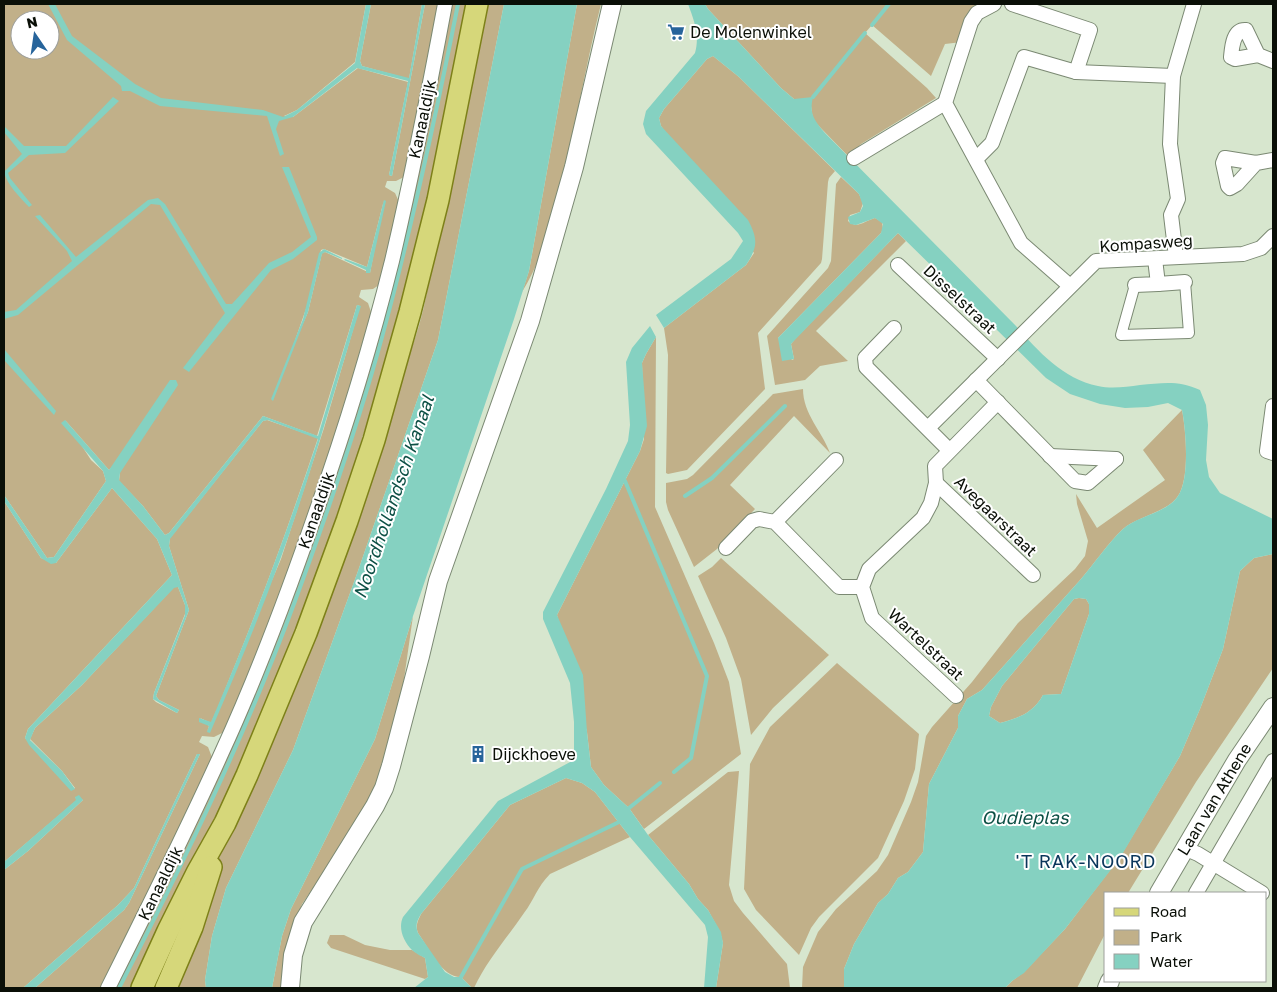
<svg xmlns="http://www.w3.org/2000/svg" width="1277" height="992" font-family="'Golos Text',sans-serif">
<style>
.green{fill:#c1b089;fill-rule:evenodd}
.water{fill:#85d1c1;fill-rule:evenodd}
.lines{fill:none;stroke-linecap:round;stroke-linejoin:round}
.stream{stroke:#85d1c1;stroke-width:4}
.pedestrian-casing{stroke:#7b8973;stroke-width:12}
.minor-casing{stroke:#7b8973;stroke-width:16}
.tertiary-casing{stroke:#7b8973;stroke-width:20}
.primary-casing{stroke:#7d8019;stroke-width:24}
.pedestrian{stroke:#fff;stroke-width:10}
.minor{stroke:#fff;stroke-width:14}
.tertiary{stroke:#fff;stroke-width:18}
.primary{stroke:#d6d77a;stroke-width:21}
.labels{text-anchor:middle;stroke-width:4;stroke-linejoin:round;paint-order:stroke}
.poi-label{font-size:16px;fill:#0a0f07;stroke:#fff;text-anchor:start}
.street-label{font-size:16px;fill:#0a0f07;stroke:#fff}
.water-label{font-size:18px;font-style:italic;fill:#0d5045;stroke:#fff}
.neighbourhood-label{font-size:18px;letter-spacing:1px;fill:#0a365b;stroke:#fff}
</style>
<rect width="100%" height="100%" fill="#d7e6ce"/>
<!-- green -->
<g class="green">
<path d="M4,4H366L355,62L297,110L284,116L293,117L358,68L408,82L389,175L392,176L425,4H440L406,176L396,181H387L385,187L395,193L400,204L379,285L373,289L361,290L359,297L368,303L372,315L359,365L294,561L226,731L214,737L202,736L199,742L208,747L213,760L103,988H35L124,910L129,903L200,754H197L134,888L118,905L23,988H4V870L28,851L83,800L75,797L77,800L4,862V501L41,558L56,563L112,488L157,539L172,575L28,729L25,738L72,790L75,788L62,771L30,739L35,728L82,685L174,587H178L185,605V614L154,693L153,699L156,702L177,713L179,710L159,700L156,696L189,610L169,546L170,538L263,421L267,420L318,438C286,535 251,629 211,723L200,718L209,726L207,732L281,559L324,428L360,306L357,305L317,436L263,416L169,533L165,535L143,506L119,481L120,473L111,468L109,470L65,420L91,460L103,471L106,481L54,557L47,558L4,495ZM20,20H50V50H20ZM384,200L370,273L325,252L322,253L308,312L292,349L307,306L321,250L324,249L367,267Z"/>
<path d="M371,4H422L409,79L362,66L360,61Z"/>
<path d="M449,4H470L437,172L376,407C362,432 359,446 355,474L279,681L194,868L131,988H112L159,897L343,445Z"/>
<path d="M485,4H504L438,340L358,571L293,750L226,888L212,936L205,980L206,988H171L198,922L220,854L396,387C414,347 428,304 431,261Z"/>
<path d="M577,4H601C584,71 574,139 555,206C546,238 540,263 522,292L529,271Z"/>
<path d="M705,4H980L972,9L962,42L945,44L931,76L872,25L865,33L927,88L936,98L861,144L849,157L813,120L811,106L794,99L781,88L708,9Z"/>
<path d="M713,56L739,77L835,171L829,178L828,182L822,259L821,263L758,333L765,389L687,470L668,474L666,473L668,355L664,328L746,265L754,253L661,126L659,118L664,109L707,59Z"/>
<path d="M841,177L859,194L863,203L860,212L850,215L848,221C857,230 866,220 875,218L882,222L883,229L881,233L778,338L792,360L794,359L791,344L796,338L898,233L906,241L816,331L848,361L820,366L805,380L775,385L767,336L828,268L831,261L836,184Z"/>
<path d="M656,337L655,507L714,643L729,682L741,754L644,829L629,808L604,785L591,767L587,732L557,615L640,451L644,439L642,363L646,354Z"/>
<path d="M803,389C803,414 822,431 830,453L794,416L730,485L755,509L717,549L694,567L668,510L666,502V483L687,479L693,475L773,394Z"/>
<path d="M1182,410C1186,431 1190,478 1178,496C1168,512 1136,517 1123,529C1107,544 1095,563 1081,579C1048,616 1015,653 982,690L967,699L958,716V728L929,784L923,852L908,872L898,878L888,894L878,903L854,944L844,969V988H802L803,967L818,932L836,909L877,871L888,855L911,802L918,782L926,736L932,727L972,682L1018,623L1075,569L1085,556L1088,541L1077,504L1076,494L1097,528L1165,480L1143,450Z"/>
<path d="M1273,554V668L1196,782L1128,893H1106V932L1077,988H1005L1012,981L1024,972L1065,929L1120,857L1180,756L1200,709L1223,649L1240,571L1254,558Z"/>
<path d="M721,558L829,655L773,708L751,735L741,679L726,638L698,576L712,567Z"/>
<path d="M1079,598L1086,599L1089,604V614L1061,694L1043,695C1033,713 1019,718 1000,723L989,716L991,707L1002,686L1074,599Z"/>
<path d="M413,616L399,714L384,769L362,817L302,904L293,928L285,988H272L282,936L291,909L375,739Z"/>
<path d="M837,663L919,734L915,769L904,801L878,858L819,917L811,928L799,955L756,910L744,889L750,764L770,727Z"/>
<path d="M739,771L729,885L734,901L743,913L787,964L790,988H716L723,943L720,932L708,910L698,899L689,884L648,835L728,772Z"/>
<path d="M566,778L582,783L595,792L630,837L550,874C537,887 534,900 524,913C507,938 487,960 474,988H472L461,977C441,977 429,948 418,933C415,925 418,921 421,914L510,805Z"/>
<path d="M330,935H344L365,945L390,950H412L425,958L428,977L425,979L331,948L327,943Z"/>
</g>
<!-- water -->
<g class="water">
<path d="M48,4H55L72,36L135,84L161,98L263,110L283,117L297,110L355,63L366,4H371L360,61L362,66L409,78L422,4H425L392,176L389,175L408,81L357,68L293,117L279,121L276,129L284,154L280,156L267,116L160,106L130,91H122L121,86L67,40Z"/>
<path d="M504,4H577L529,271L514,319L413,616L375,739L291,909L282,936L272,988H206L205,980L212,936L226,888L293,750L358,571L438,340Z"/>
<path d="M688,4H705L708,9L781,88L794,99L813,97C809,114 814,120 825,133L1016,326C1038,351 1063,379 1098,386C1111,389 1126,387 1140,385C1162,383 1179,380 1200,390L1206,405L1208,425L1206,460L1209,477L1220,493L1273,519V554L1254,558L1240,571L1223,649L1200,709L1180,756L1120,858L1065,929L1024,973L1012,981L1005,988H844V969L854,944L878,903L888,894L898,878L908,872L923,852L929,784L958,728V716L967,699L982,690C1015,653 1048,616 1081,579C1095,563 1107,544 1123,529C1137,516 1167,513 1178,496C1190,479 1186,430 1182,410L1168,403L1148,407L1125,408L1100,404L1070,394L1046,378L898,233L791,344L794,359L782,361L778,338L881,233L883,224L875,218L856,225L850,224L848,217L860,212L863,206L859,194L739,77L713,56L707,59L664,109L659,118L661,126L748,220C758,239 758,247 746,265L664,328L656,315L731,259L743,241L738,233L646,134L643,124L646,111L695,53C700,35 694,20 688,4ZM1079,598L1086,599L1089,604V614L1061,694L1043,695C1033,713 1019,718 1000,723L989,716L991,707L1002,686L1074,599Z"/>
<path d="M113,97L119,101L65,153L29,155L8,173L10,178L32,205L29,207C20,197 7,185 4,172L22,154L4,132V126L24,146H66Z"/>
<path d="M282,167H289L317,237V240L293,259L271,270L189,372L183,368L225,313L160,205L151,204L18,315L4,319V312L16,310L72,261L67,251L35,216L40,215L76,257L148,200L158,198L165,204L226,304H232L269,263L292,252L311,237Z"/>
<path d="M384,200L386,201L370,273H366V270L344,260L345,259L367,267Z"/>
<path d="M324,249L342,258V259L325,252L322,254L308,312L273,401L271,399L303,319L319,253Z"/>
<path d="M357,305L361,306C334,390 311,476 280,560C259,618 235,675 210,733L207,732L209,726L199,722V718L211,722C251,629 286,535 318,439L268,420L263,421L170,539L169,546L189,610L156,696L159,700L179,710L177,713L153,699L154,693L185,615V605L178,587L174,588L82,685L35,728L30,740L62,771L75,789L71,791L29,745L25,738L28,729L172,575L157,539L112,488L56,563L51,564L41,558L4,501V495L47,558L54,557L106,481L103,471L61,423L65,420L109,470L170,380H176L178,385L120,473L119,480L143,506L165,535L169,533L263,416L318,436Z"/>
<path d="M650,326L656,337L646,354L642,363L647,426L640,451L557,615L583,675L587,732L591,767L604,785L629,808L648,835L689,884L698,899L708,910L721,932L723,943L716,988H704L708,937L705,925L630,837L595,792L582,783L566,778L510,805L421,914C417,921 415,925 418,933L445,972L454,977H461L472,988H414L428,977L425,958C421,956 415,953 412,950C403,941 398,928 403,917L498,801L572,761L574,756V722L570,683L543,619V612L606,489L628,441L630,425L626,362L632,348Z"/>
<path d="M4,349L56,411L54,415L4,360Z"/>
<path d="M197,754H200L129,903L124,910L35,988H23L118,905L134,888Z"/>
<path d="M79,795L83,800L28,851L4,870V862L76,800L75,797Z"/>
</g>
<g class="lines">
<!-- stream -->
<g class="stream">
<path d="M872,25L889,4"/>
<path d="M813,97L865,33"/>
<path d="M625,481L707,676L691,758L674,772"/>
<path d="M685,496L712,478L785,406"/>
<path d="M629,808L660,783"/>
<path d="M461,977L522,869L619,822"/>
<path d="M119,988C184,862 246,734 295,601C327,514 358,426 382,337C412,227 436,115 458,4"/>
</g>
<!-- pedestrian casing -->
<g class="pedestrian-casing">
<path id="pedestrian" d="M1135,285L1121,335L1189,333L1185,282"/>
</g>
<!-- minor casing -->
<g class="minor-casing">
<g id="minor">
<path d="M994,4L977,13L971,22L945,103L1021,243L1070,286"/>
<path d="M1012,4L1090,30L1076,72"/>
<path d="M1258,55L1246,30C1233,29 1232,47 1231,57L1235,59L1258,55L1273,61"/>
<path d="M854,158L945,103"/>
<path d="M976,159L992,143L1024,57L1076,72L1173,76"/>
<path d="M1256,163L1237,184L1230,188L1228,186L1223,163L1225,158L1256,163L1273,160"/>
<path d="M1176,257L1171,215L1178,199L1170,144L1173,76L1194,4"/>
<path d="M898,265L998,359"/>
<path d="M1158,284L1185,282"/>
<path d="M1135,285L1158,284L1155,259"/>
<path d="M894,328L865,358L866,367L949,450"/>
<path d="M976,380L1075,481L1088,483L1116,459"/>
<path d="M1273,406L1267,451L1273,453"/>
<path d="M928,428L1096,261L1243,254L1261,248L1273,236"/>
<path d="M1050,456L1116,459"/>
<path d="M936,483L1033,575"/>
<path d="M775,522L836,460"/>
<path d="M726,548L752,521L759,519L775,522L839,587H862"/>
<path d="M956,696L872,618L862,587L869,569L923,518L931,503L936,483L935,466L998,402"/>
<path d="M1184,848L1198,854L1262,893"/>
<path d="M1196,893L1273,761"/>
<path d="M108,988C147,910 186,832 222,752C258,674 288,593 316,512C345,430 371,345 392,261C412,176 429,90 445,4"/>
</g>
</g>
<!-- tertiary casing -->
<g class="tertiary-casing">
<g id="tertiary">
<path d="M1159,893L1237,760L1273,707"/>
<path d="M290,988L293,955L303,922L375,806L384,788L391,766L420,656L438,581L530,321L574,167L612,4"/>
<path d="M1107,988L1110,981"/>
</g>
</g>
<!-- primary casing -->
<g class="primary-casing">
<g id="primary">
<path d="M142,988L168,931L197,873L225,823L247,775L306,633L347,521L374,440L410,312L438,200L477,4"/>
<path d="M166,988L192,927L211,867"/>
</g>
</g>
<!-- pedestrian -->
<use href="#pedestrian" class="pedestrian"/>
<!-- minor -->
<use href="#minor" class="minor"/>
<!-- tertiary -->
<use href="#tertiary" class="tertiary"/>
<!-- primary -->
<use href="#primary" class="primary"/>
</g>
<!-- icons -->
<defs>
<g id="supermarket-bare" transform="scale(1.35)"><path d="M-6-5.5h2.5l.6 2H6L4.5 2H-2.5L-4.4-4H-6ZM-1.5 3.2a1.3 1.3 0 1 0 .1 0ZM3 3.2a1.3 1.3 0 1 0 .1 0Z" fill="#27649b" stroke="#fff" stroke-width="2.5" paint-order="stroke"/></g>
<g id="building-bare" transform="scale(1.35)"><path d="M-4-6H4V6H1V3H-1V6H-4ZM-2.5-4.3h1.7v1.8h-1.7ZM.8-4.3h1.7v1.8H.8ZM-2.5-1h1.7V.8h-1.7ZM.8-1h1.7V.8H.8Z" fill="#27649b" stroke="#fff" stroke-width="2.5" paint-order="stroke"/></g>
</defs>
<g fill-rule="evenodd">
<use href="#supermarket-bare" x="676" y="32"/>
<use href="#building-bare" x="478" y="754"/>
</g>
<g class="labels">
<!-- poi labels -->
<g class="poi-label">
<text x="690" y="38">De Molenwinkel</text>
<text x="492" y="760">Dijckhoeve</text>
</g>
<!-- street labels -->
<g class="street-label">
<text transform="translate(422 119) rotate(-78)" y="6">Kanaaldijk</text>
<text transform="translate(1146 243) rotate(-4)" y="6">Kompasweg</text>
<text transform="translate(960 299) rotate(43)" y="6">Disselstraat</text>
<text transform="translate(316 510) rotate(-71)" y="6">Kanaaldijk</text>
<text transform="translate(996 516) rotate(44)" y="6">Avegaarstraat</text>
<text transform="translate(926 644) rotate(43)" y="6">Wartelstraat</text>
<text transform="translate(1214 799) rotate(-59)" y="6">Laan van Athene</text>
<text transform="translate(160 883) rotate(-64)" y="6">Kanaaldijk</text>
</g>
<!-- water labels -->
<g class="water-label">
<text transform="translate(394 497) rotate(-71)" y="6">Noordhollandsch Kanaal</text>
<text x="1025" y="824">Oudieplas</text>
</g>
<!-- neighbourhood labels -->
<g class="neighbourhood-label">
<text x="1086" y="868">'T RAK-NOORD</text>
</g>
</g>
<!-- border -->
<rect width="1277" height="992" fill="none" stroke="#0a0f07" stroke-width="10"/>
<!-- legend -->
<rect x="1104" y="892" width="162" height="90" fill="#ffffff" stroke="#9d9f9c"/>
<rect x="1114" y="908" width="25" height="8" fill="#d6d77a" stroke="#9d9f9c"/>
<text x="1150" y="917" font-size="15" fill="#0a0f07">Road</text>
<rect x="1114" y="930" width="25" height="15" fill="#c1b089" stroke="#9d9f9c"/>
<text x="1150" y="942" font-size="15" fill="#0a0f07">Park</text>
<rect x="1114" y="954" width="25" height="15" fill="#85d1c1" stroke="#9d9f9c"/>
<text x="1150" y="967" font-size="15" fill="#0a0f07">Water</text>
<!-- north arrow -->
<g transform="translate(35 35) rotate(347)"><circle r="24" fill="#ffffff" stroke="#9d9f9c"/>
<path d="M0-4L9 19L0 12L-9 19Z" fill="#27649b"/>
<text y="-8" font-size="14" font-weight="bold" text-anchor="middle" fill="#0a0f07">N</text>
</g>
</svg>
